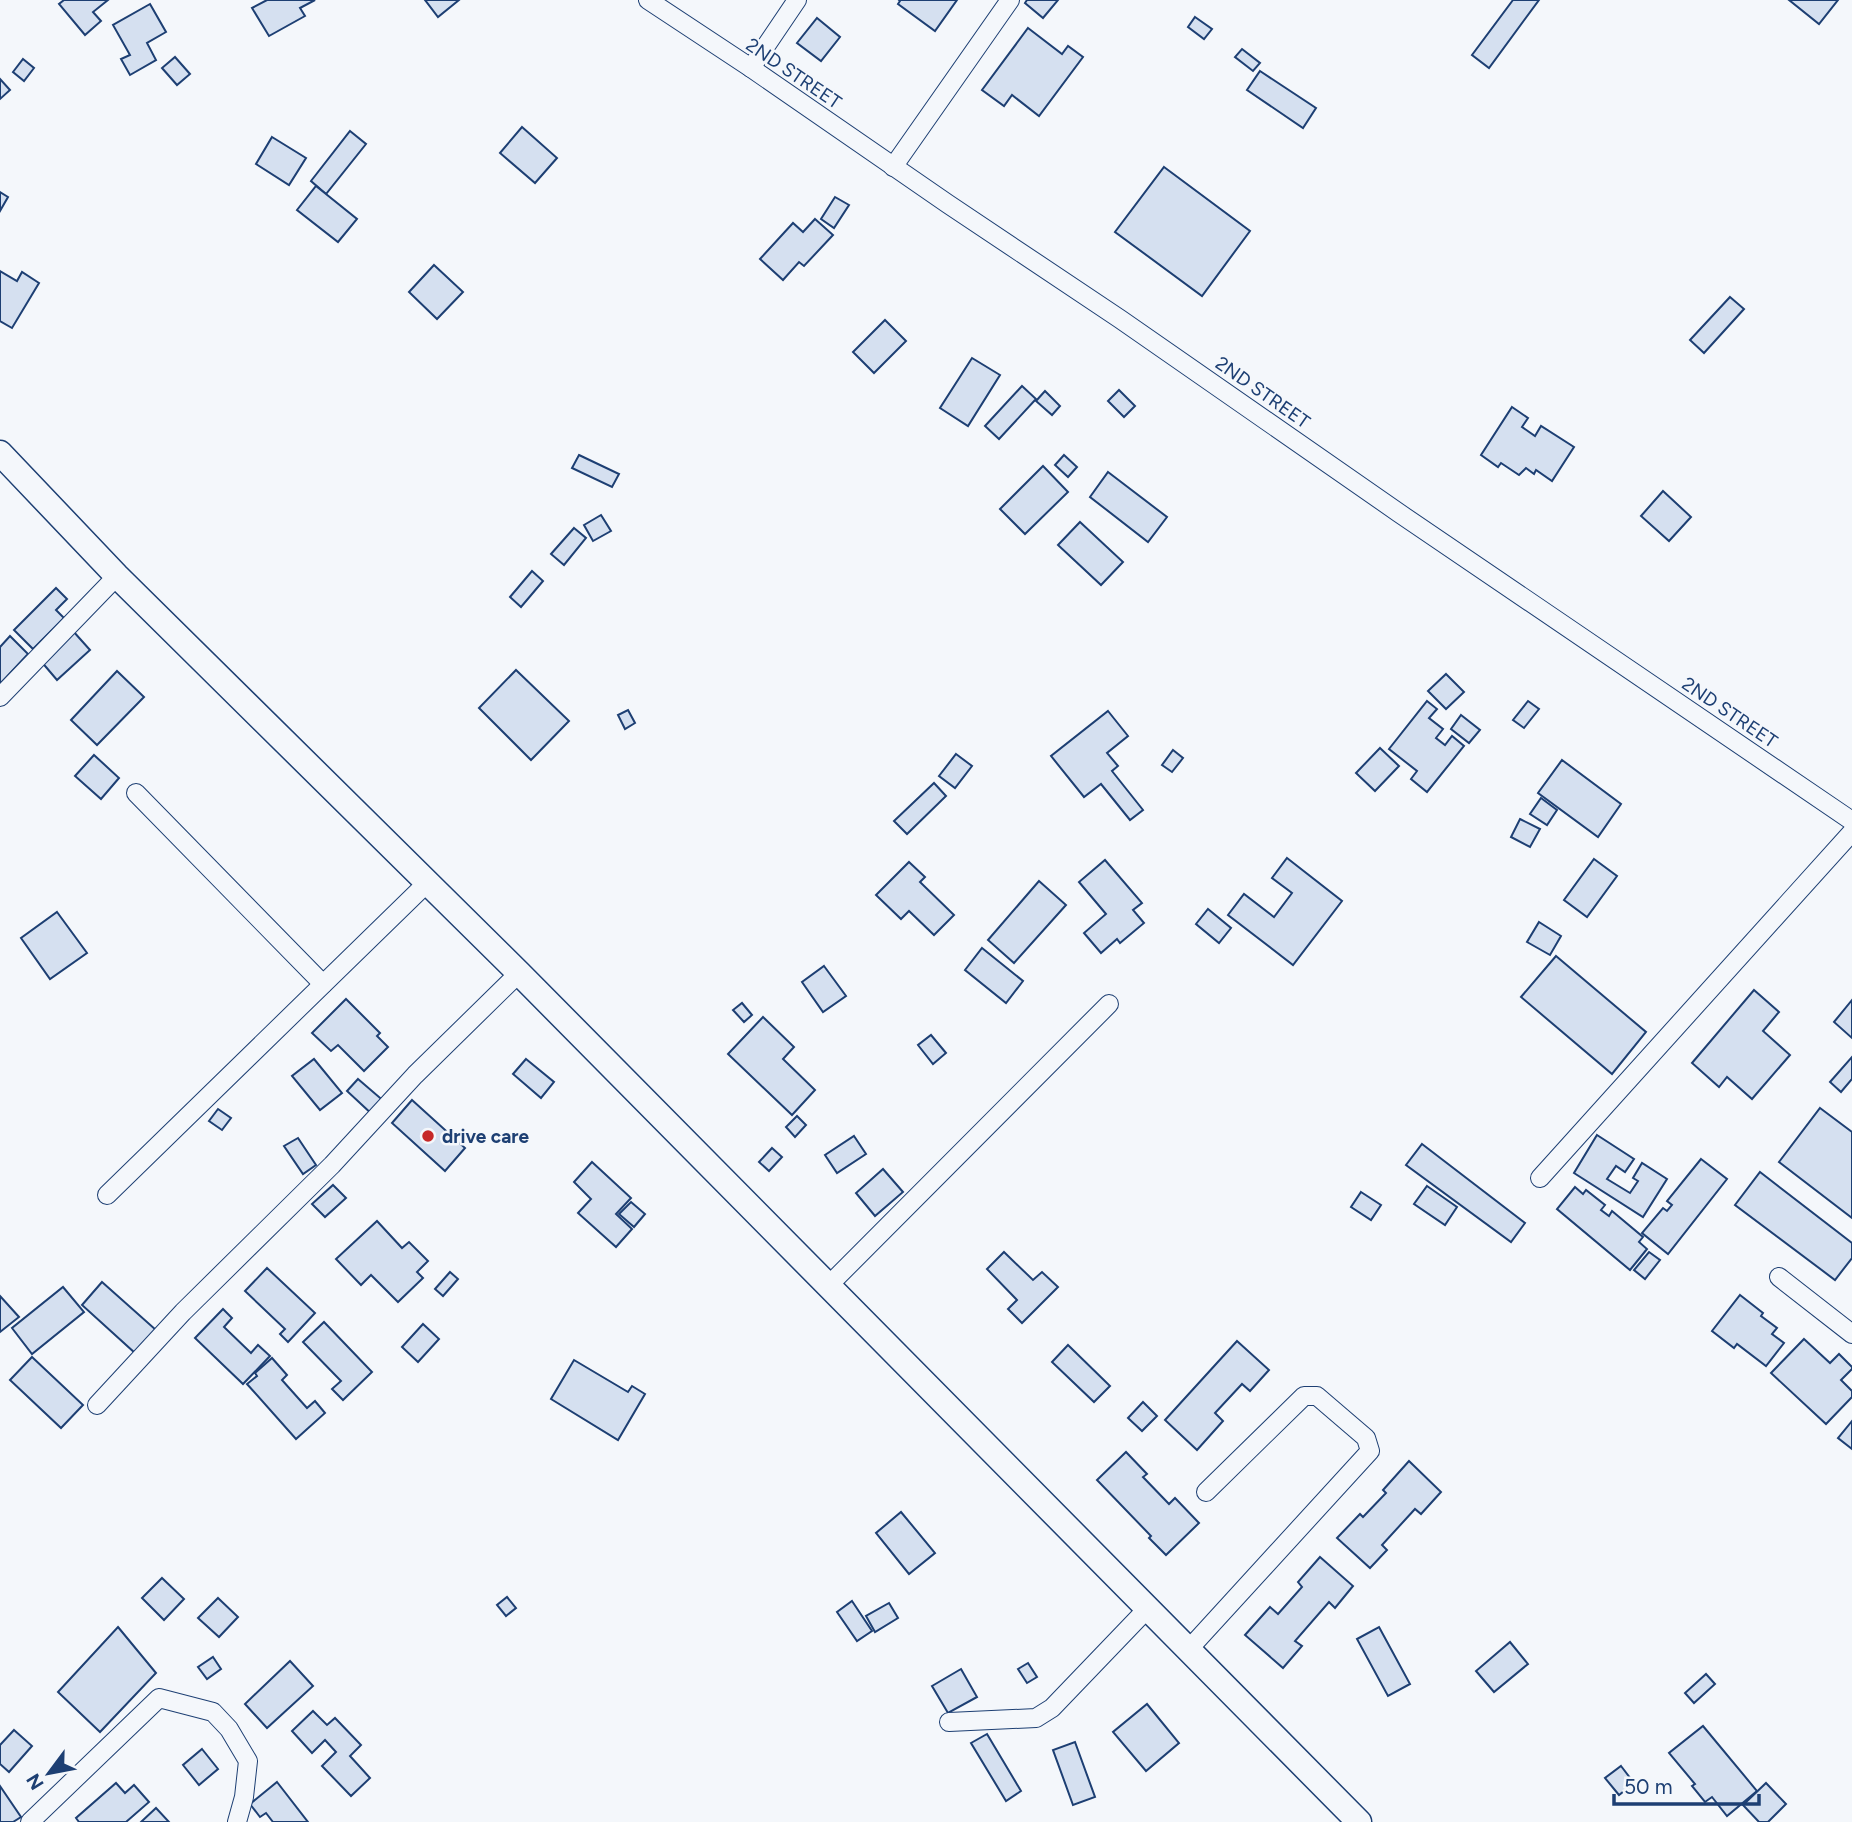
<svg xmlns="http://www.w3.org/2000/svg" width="1852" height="1822" font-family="Figtree,sans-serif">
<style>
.building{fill:#d5e0f0;stroke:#1d3f73;stroke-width:2}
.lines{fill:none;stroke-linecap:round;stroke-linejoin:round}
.minor-casing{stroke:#1d3f73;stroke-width:20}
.secondary-casing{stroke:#1d3f73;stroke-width:27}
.minor{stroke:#f4f7fb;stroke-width:18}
.secondary{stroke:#f4f7fb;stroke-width:24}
.poi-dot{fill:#c62828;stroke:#f4f7fb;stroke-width:2.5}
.labels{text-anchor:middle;stroke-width:5;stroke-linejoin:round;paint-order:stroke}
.street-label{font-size:19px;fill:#1d3f73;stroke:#f4f7fb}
.poi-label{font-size:19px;font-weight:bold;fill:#1d3f73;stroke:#f4f7fb;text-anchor:start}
</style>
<rect width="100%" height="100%" fill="#f4f7fb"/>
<!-- building -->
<g class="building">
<path d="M64,0H108L93,12L101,21L85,35L59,4Z"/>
<path d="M267,0H315L300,8L305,16L269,36L252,8Z"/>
<path d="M425,0H459L438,17Z"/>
<path d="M899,0H957L935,31L898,4L900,1Z"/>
<path d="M1027,0H1058L1043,18L1025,3Z"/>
<path d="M1513,0H1539L1489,68L1472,55Z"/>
<path d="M1789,0H1838L1819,24Z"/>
<path d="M150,4L166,32L147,43L156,60L130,75L121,59L130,55L113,25Z"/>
<path d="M1195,17L1212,29L1204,39L1188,27Z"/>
<path d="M817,18L840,37L821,61L797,43Z"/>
<path d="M1028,28L1062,54L1068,46L1083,57L1039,116L1012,95L1004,106L982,90Z"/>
<path d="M1242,49L1260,63L1253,71L1235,57Z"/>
<path d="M175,57L190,74L177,85L162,68Z"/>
<path d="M23,59L34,68L24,81L13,72Z"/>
<path d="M1260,71L1316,108L1303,128L1247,90Z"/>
<path d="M0,79L10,90L0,99Z"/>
<path d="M522,127L557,158L535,183L500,153Z"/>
<path d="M350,131L366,144L326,194L311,181Z"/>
<path d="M272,137L306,158L289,185L256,164Z"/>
<path d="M1164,167L1250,231L1202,296L1115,232Z"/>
<path d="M316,186L357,219L338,242L297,210Z"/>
<path d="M0,192L8,197L0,211Z"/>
<path d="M835,197L849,205L834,228L821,219Z"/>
<path d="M815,219L833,235L804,266L799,262L783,280L760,259L793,223L803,232Z"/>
<path d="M434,265L463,292L437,319L409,292Z"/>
<path d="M0,271L17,281L22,272L39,283L12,328L0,321Z"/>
<path d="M1730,297L1744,309L1704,353L1690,340Z"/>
<path d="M885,320L906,341L874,373L853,352Z"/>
<path d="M972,358L1000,375L968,426L940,408Z"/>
<path d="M1022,386L1036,399L999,439L985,426Z"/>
<path d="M1119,390L1135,406L1124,417L1108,401Z"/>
<path d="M1045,391L1060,406L1052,415L1036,401Z"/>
<path d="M1512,407L1528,418L1522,427L1535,436L1541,426L1574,447L1552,481L1536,470L1534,474L1526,468L1519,475L1501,463L1498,467L1481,455Z"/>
<path d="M579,455L619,474L612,487L572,468Z"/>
<path d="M1064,455L1077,467L1068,477L1055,465Z"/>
<path d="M1043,466L1068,492L1025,534L1000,509Z"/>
<path d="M1108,472L1167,517L1148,542L1090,497Z"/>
<path d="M1663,491L1691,517L1669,541L1641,516Z"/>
<path d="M601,515L611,531L593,541L584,525Z"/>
<path d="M1080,522L1123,562L1101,585L1058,545Z"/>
<path d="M574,528L586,538L564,565L551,554Z"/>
<path d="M532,571L543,581L521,607L510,597Z"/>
<path d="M56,588L67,599L56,610L64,618L33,649L14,630Z"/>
<path d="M73,631L90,650L57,680L40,660Z"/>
<path d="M10,636L28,654L0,684V647Z"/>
<path d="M516,670L569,721L531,760L479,708Z"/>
<path d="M117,671L144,697L97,745L71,720Z"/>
<path d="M1446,674L1464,692L1446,709L1428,691Z"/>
<path d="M1427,701L1437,709L1429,718L1443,729L1436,738L1445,745L1452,736L1464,746L1427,792L1411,779L1417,771L1389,749Z"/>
<path d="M1528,701L1539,709L1524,728L1513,720Z"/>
<path d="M628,710L635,723L625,729L618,715Z"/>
<path d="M1108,711L1128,736L1107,753L1118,766L1112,771L1143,810L1130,820L1101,784L1084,797L1051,756Z"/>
<path d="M1461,715L1480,730L1469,743L1451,729Z"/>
<path d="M1380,748L1399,766L1375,791L1356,773Z"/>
<path d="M1173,750L1183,758L1172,772L1162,765Z"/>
<path d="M956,754L972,766L955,788L939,776Z"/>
<path d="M94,755L119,778L101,799L75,776Z"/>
<path d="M1562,760L1621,804L1598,837L1538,793Z"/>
<path d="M934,783L946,796L907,834L894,821Z"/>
<path d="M1541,798L1557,810L1547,825L1530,814Z"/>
<path d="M1520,819L1540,829L1530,847L1511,837Z"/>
<path d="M1287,858L1342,901L1293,965L1228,915L1244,894L1274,917L1292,893L1272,878Z"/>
<path d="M1594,859L1617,876L1587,917L1564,900Z"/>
<path d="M1105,860L1142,903L1133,910L1144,923L1120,943L1117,939L1101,953L1084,933L1106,914L1079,882Z"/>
<path d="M909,862L925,877L920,882L954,915L934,935L909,911L901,919L876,895Z"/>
<path d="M1039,881L1066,905L1014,963L988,940Z"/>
<path d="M1208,909L1231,928L1219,943L1196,924Z"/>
<path d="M57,912L87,953L50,979L21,938Z"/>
<path d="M1539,922L1561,936L1550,955L1527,942Z"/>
<path d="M982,948L1023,981L1006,1003L965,970Z"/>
<path d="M1556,956L1646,1032L1612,1074L1521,997Z"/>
<path d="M824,966L846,996L823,1012L802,982Z"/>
<path d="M1754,990L1779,1012L1763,1031L1790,1055L1752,1099L1727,1077L1719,1087L1692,1063Z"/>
<path d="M346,999L380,1033L377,1036L388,1047L364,1071L338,1045L331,1051L312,1033Z"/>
<path d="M1852,1000V1038L1834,1022Z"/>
<path d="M742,1003L752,1015L744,1022L733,1010Z"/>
<path d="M763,1017L794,1047L783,1059L815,1090L792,1115L728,1054Z"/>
<path d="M931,1035L946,1053L933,1064L918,1045Z"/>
<path d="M1852,1057V1079L1841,1092L1830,1082Z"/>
<path d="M314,1059L342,1093L320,1110L292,1076Z"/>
<path d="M526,1059L554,1082L541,1098L513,1074Z"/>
<path d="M358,1079L386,1103L374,1116L347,1091Z"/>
<path d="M412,1100L465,1148L445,1171L392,1123Z"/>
<path d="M1820,1108L1852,1132V1218L1779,1162Z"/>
<path d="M218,1109L231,1118L222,1130L209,1121Z"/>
<path d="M797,1116L806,1125L795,1137L786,1127Z"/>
<path d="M1597,1135L1634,1159L1625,1172L1616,1166L1607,1179L1630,1193L1638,1181L1633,1178L1642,1163L1667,1179L1643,1217L1574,1173Z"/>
<path d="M854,1136L866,1154L837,1173L825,1155Z"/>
<path d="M298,1138L316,1165L303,1174L284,1146Z"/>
<path d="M1422,1144L1525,1223L1511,1242L1406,1165Z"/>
<path d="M772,1148L782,1157L769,1171L759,1162Z"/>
<path d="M1701,1159L1727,1179L1668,1254L1642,1233L1663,1208L1667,1211L1672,1205L1667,1201Z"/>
<path d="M592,1162L631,1198L616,1214L632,1229L616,1247L578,1213L591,1199L574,1182Z"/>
<path d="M883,1169L903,1192L875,1216L856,1193Z"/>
<path d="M1760,1172L1852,1243V1258L1835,1280L1735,1205Z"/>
<path d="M333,1185L346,1198L325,1217L312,1204Z"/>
<path d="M1427,1186L1457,1207L1445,1225L1414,1204Z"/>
<path d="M1575,1187L1583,1194L1586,1190L1605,1205L1601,1210L1609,1216L1612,1211L1643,1237L1639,1242L1647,1249L1630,1270L1557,1209Z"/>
<path d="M1361,1192L1381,1205L1371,1220L1351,1207Z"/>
<path d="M631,1202L645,1214L634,1227L619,1214Z"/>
<path d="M377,1221L402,1248L409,1242L428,1261L417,1272L423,1278L398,1302L371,1275L361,1285L336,1259Z"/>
<path d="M1004,1252L1033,1280L1042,1272L1058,1287L1022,1323L1008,1309L1017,1300L987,1269Z"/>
<path d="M1649,1252L1660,1260L1645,1279L1634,1270Z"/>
<path d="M267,1268L315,1313L288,1342L280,1334L285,1329L245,1291Z"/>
<path d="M450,1272L458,1279L443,1296L435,1289Z"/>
<path d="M102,1282L156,1330L135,1353L82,1305Z"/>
<path d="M63,1287L84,1312L32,1354L12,1328Z"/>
<path d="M1740,1295L1763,1313L1761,1316L1777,1328L1772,1334L1784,1343L1766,1366L1737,1344L1734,1348L1712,1331Z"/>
<path d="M0,1296L19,1317L0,1332Z"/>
<path d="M223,1309L232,1318L224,1327L251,1353L258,1345L270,1356L243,1384L195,1338Z"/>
<path d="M324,1322L372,1372L343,1400L332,1389L341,1381L303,1342Z"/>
<path d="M423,1324L439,1339L418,1362L402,1347Z"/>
<path d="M1804,1339L1830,1363L1839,1354L1852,1367V1369L1841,1380L1852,1391V1397L1826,1424L1771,1373Z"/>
<path d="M1237,1341L1269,1370L1250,1391L1242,1384L1215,1413L1223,1421L1197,1450L1165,1420Z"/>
<path d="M1068,1345L1110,1386L1094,1402L1052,1362Z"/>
<path d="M32,1357L83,1405L61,1428L10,1380Z"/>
<path d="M272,1358L287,1375L282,1380L307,1408L315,1401L325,1413L296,1439L247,1384L257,1376L255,1373Z"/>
<path d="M574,1360L628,1392L632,1386L645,1394L618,1440L551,1399Z"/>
<path d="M1143,1402L1157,1416L1142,1431L1128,1418Z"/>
<path d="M1852,1421V1449L1838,1438Z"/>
<path d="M1126,1452L1147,1474L1143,1477L1169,1504L1175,1498L1199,1523L1166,1555L1149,1538L1151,1536L1097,1480Z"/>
<path d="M1409,1461L1441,1492L1421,1514L1415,1509L1382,1545L1387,1550L1370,1568L1337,1538L1360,1514L1363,1517L1386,1493L1383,1490Z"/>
<path d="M901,1512L935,1553L909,1574L876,1533Z"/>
<path d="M1320,1557L1353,1586L1335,1608L1329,1602L1295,1641L1302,1646L1283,1668L1245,1635L1270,1607L1278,1614L1302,1587L1298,1582Z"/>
<path d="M162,1578L184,1599L164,1620L142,1598Z"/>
<path d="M507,1597L516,1608L506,1616L497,1605Z"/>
<path d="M218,1598L238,1617L219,1637L198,1618Z"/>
<path d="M852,1601L872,1631L857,1641L837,1612Z"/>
<path d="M889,1603L898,1618L875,1632L866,1616Z"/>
<path d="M118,1627L156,1673L100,1732L58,1692Z"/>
<path d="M1379,1627L1410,1684L1388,1696L1357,1639Z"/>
<path d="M1510,1642L1528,1664L1494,1692L1476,1671Z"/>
<path d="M213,1657L221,1669L207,1679L198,1667Z"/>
<path d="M290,1661L313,1686L267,1728L245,1704Z"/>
<path d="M1028,1663L1037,1677L1027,1683L1018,1669Z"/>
<path d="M961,1669L977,1697L948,1713L932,1686Z"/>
<path d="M1706,1674L1715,1684L1694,1703L1685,1693Z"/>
<path d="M1147,1704L1179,1743L1146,1771L1113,1732Z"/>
<path d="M313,1711L327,1725L335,1718L361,1745L350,1756L370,1778L351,1796L322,1766L336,1752L325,1740L312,1753L292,1731Z"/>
<path d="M1703,1726L1757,1791L1727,1816L1712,1797L1705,1802L1692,1786L1695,1784L1669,1753Z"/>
<path d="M14,1730L32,1746L9,1772L0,1764V1745Z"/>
<path d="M987,1734L1021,1791L1006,1801L971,1743Z"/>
<path d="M1075,1742L1095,1797L1073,1805L1053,1750Z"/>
<path d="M202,1749L218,1769L199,1785L183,1765Z"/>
<path d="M1621,1766L1634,1783L1619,1795L1605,1778Z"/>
<path d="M277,1782L308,1822H273L266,1813L260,1817L250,1804Z"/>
<path d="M116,1783L125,1793L134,1785L149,1802L126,1822H79L76,1818Z"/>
<path d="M1766,1783L1786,1804L1768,1822H1759L1743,1805Z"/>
<path d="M0,1786L21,1817L13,1822H0Z"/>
<path d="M156,1808L169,1822H141Z"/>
</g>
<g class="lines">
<!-- minor casing -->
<g class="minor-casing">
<g id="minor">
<path d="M648,0L751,68L948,204L1120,319L1399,513L1852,821"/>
<path d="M751,68L797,0"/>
<path d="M893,167L1010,0"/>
<path d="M0,697L117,576"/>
<path d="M136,793L323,984"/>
<path d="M1540,1178L1852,832"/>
<path d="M107,1195L427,883"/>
<path d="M1779,1277L1852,1334"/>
<path d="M828,1286L1109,1004"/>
<path d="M97,1405L183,1312L332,1165L415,1075L519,973"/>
<path d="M1188,1650L1370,1451L1366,1438L1317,1396H1304L1206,1492"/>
<path d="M949,1722L1036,1718L1052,1708L1147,1609"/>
<path d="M30,1822L159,1698L213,1712L229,1729L248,1761L244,1797L237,1822"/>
</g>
</g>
<!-- secondary casing -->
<g class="secondary-casing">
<path id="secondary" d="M0,453L117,576L519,973L1359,1822"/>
</g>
<!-- minor -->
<use href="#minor" class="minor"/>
<!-- secondary -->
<use href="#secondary" class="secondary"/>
</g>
<!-- markers -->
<circle class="poi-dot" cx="428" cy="1136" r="7"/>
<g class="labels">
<!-- street labels -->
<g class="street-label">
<text transform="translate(794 73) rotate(34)" y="7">2ND STREET</text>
<text transform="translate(1263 392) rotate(35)" y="7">2ND STREET</text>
<text transform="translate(1730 712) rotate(34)" y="7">2ND STREET</text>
</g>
<!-- poi labels -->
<g class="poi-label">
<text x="442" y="1143">drive care</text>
</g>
</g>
<!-- north arrow -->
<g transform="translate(49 1773) rotate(238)" stroke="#f4f7fb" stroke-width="5" paint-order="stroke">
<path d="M0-5L12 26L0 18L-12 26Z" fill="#1d3f73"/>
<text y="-10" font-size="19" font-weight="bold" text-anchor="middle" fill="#1d3f73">N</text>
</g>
<!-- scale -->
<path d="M1614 1794v10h145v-10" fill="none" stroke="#1d3f73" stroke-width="3.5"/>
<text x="1624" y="1794" font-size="21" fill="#1d3f73" stroke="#f4f7fb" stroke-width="5" paint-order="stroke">50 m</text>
</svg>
